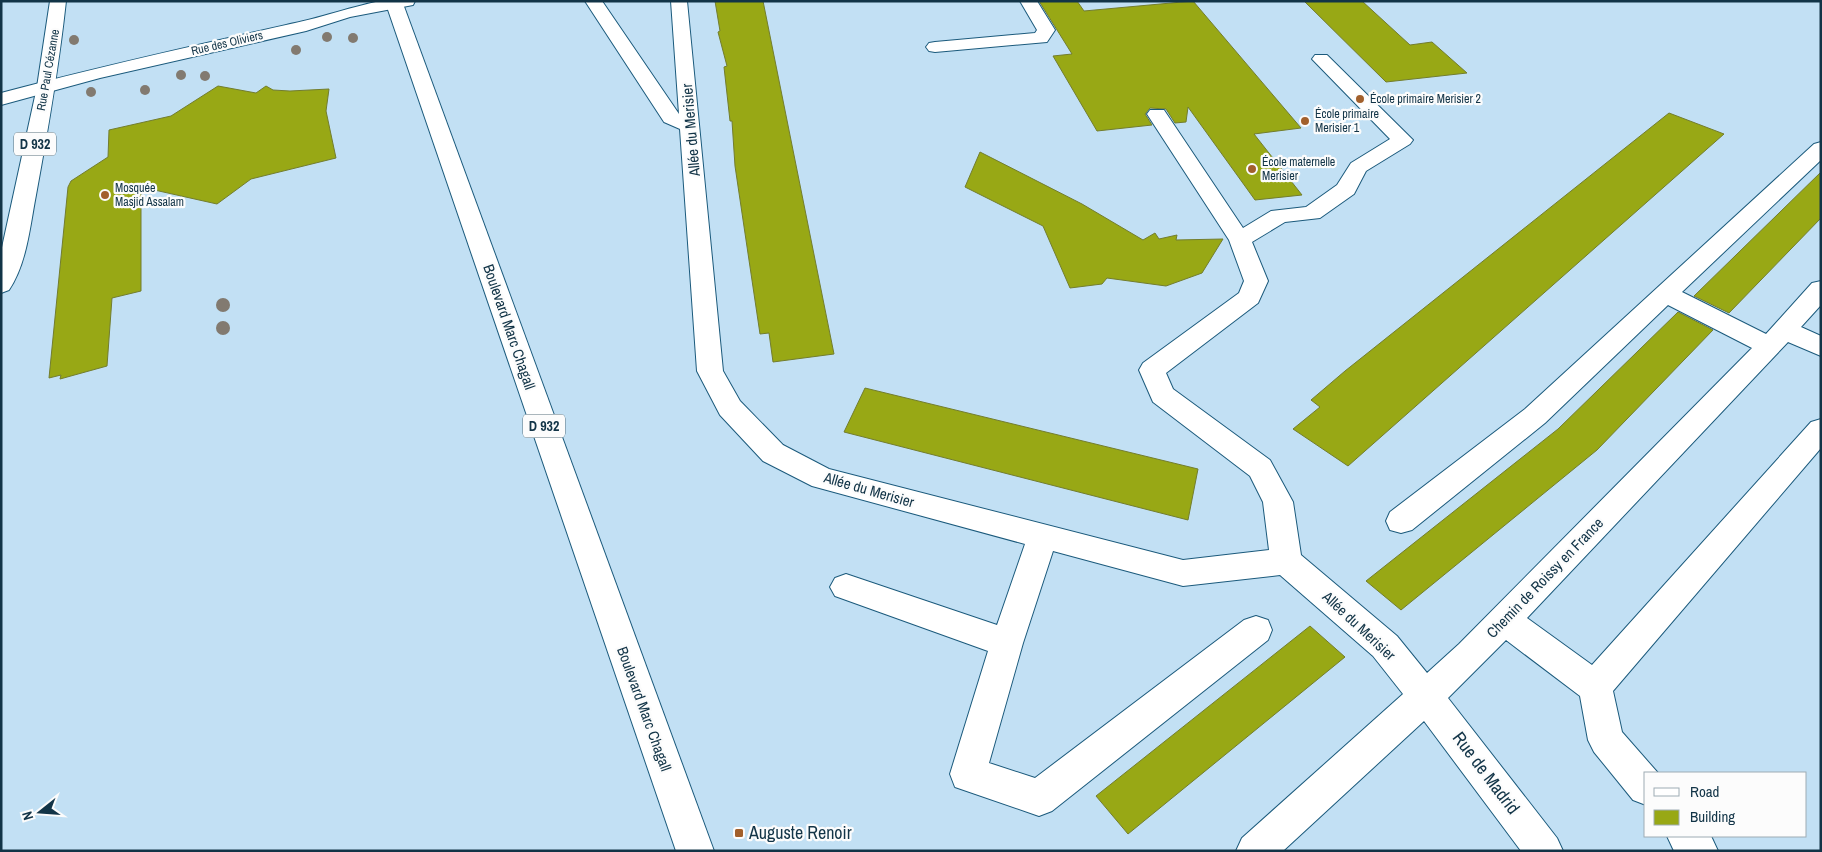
<svg xmlns="http://www.w3.org/2000/svg" width="1822" height="852" font-family="'Archivo Narrow',sans-serif">
<style>
.building{fill:#98a815;stroke:#727d2e}
.lines{fill:none;stroke-linecap:round;stroke-linejoin:round}
.minor-casing{stroke:#1b5a7c;stroke-width:2}
.major-casing{stroke:#1b5a7c;stroke-width:2}
.minor{fill:#fff;fill-rule:evenodd}
.major{fill:#fff;fill-rule:evenodd}
.tree{fill:#827a70}
.poi-dot{fill:#a2602c;stroke:#fcfcfc;stroke-width:2}
.labels{text-anchor:middle;stroke-width:4.5;stroke-linejoin:round;paint-order:stroke}
.far-street-label{font-size:12px;fill:#123447;stroke:#fcfcfc}
.far-poi-label{font-size:12px;fill:#123447;stroke:#fcfcfc;text-anchor:start}
.shield{fill:#fcfcfc;stroke:#58707d;stroke-width:1}
.shield-label{font-size:14px;font-weight:bold;fill:#123447}
.street-label{font-size:15px;fill:#123447;stroke:#fcfcfc}
.near-street-label{font-size:18px;fill:#123447;stroke:#fcfcfc}
.near-poi-label{font-size:18px;fill:#123447;stroke:#fcfcfc;text-anchor:start}
</style>
<rect width="100%" height="100%" fill="#c2e0f4"/>
<!-- building -->
<g class="building">
<path d="M715,1H763L834,354L773,362L769,333L760,334L735,166L732,121H730L724,67L727,66L718,32L720,31Z"/>
<path d="M1039,1H1077L1084,11L1193,1L1301,128L1254,134L1302,195L1255,200L1188,107L1186,122L1175,123L1166,109L1150,108L1145,114L1152,125L1097,131L1053,56L1072,54Z"/>
<path d="M1304,1H1362L1410,45L1432,42L1467,73L1386,82Z"/>
<path d="M218,86L256,93L266,86L273,90L290,91L329,89L326,111L336,158L251,179L217,204L141,187V291L112,298L107,366L60,379L61,375L49,378L68,187L71,181L108,157L109,130L171,116Z"/>
<path d="M1669,113L1724,134L1348,466L1293,429L1320,407L1311,400L1345,371Z"/>
<path d="M980,152L1082,204L1143,240L1155,233L1159,239L1177,235L1176,240L1223,239L1202,273L1166,286L1107,278L1102,284L1070,288L1043,226L965,187Z"/>
<path d="M1821,172V218L1729,313L1694,296Z"/>
<path d="M1678,312L1713,330L1597,450L1401,610L1366,581L1558,429Z"/>
<path d="M865,388L1198,469L1188,520L844,432Z"/>
<path d="M1310,626L1345,657L1128,834L1096,796Z"/>
</g>
<g class="lines">
<!-- minor casing -->
<g class="minor-casing">
<g id="minor">
<path d="M380,1H415L413,5L350,17L306,31L100,78L1,105V93C98,67 197,45 295,23C323,17 351,7 380,1Z"/>
<path d="M585,1H602L679,114L671,1H687L723,371L740,401L783,445L829,469L1183,560L1269,550L1263,502L1250,476L1153,402L1139,370L1143,363L1239,293L1244,281L1229,240L1147,114L1150,110H1164L1243,228L1271,211L1306,207L1337,185L1351,163L1390,139L1312,59L1315,55H1327L1413,140L1410,144L1366,171L1354,194L1320,218L1285,222L1252,242L1268,281L1258,303L1166,373L1173,389L1270,460L1293,502L1301,555L1397,636L1427,673L1459,644L1752,348L1668,305L1545,423L1412,530L1401,533L1390,530L1386,521L1390,512L1525,409L1814,144L1821,142V160L1682,292L1766,334L1812,283L1821,281V305L1801,327L1821,336V356L1788,342L1527,618L1592,665L1811,422L1821,419V448L1613,691L1622,732L1658,773H1646V805L1633,800L1594,752L1588,740L1580,696L1506,640L1448,698L1557,838L1563,851H1521L1424,721L1283,851H1236L1242,838L1403,694L1373,656L1280,575L1183,586L1053,551L1023,643L989,763L1035,778L1244,620L1256,616L1268,620L1272,630L1268,640L1052,811L1039,816L955,787L950,774L988,651L835,596L830,587L835,578L846,574L997,625L1025,544L812,486L763,461L720,415L697,371L680,129L664,122Z"/>
<path d="M1020,1H1037L1055,30L1047,42L935,52L929,51L926,47L929,43L935,42L1035,33L1037,30Z"/>
<path d="M1667,836H1711L1718,851H1674Z"/>
</g>
</g>
<!-- major casing -->
<g class="major-casing">
<g id="major">
<path d="M50,1H66C59,66 48,130 36,195C30,226 27,263 9,290L1,293V252L37,87Z"/>
<path d="M385,1H402L714,851H676Z"/>
</g>
</g>
<!-- minor -->
<use href="#minor" class="minor"/>
<!-- major -->
<use href="#major" class="major"/>
</g>
<!-- trees -->
<g class="tree">
<circle cx="327" cy="37" r="5"/>
<circle cx="353" cy="38" r="5"/>
<circle cx="74" cy="40" r="5"/>
<circle cx="296" cy="50" r="5"/>
<circle cx="181" cy="75" r="5"/>
<circle cx="205" cy="76" r="5"/>
<circle cx="145" cy="90" r="5"/>
<circle cx="91" cy="92" r="5"/>
<circle cx="223" cy="305" r="7"/>
<circle cx="223" cy="328" r="7"/>
</g>
<!-- markers -->
<g class="poi-dot">
<circle cx="1360" cy="99" r="5"/>
<circle cx="1305" cy="121" r="5"/>
<circle cx="1252" cy="169" r="5"/>
<circle cx="105" cy="195" r="5"/>
<rect x="734" y="828" width="10" height="10" rx="2.5"/>
</g>
<g class="labels">
<!-- far-street labels -->
<g class="far-street-label">
<text transform="translate(227 43) rotate(-13)" y="4">Rue des Oliviers</text>
<text transform="translate(48 70) rotate(-80)" y="4">Rue Paul Cézanne</text>
</g>
<!-- far-poi labels -->
<g class="far-poi-label">
<text x="1370" y="103">École primaire Merisier 2</text>
<text x="1315" y="118">École primaire<tspan x="1315" dy="14">Merisier 1</tspan></text>
<text x="1262" y="166">École maternelle<tspan x="1262" dy="14">Merisier</tspan></text>
<text x="115" y="192">Mosquée<tspan x="115" dy="14">Masjid Assalam</tspan></text>
</g>
<!-- shield labels -->
<g class="shield">
<rect x="14" y="132.5" width="42" height="23" rx="4"/>
<rect x="523" y="414.5" width="42" height="23" rx="4"/>
</g>
<g class="shield-label">
<text x="35" y="149">D 932</text>
<text x="544" y="431">D 932</text>
</g>
<!-- street labels -->
<g class="street-label">
<text transform="translate(691 130) rotate(-95)" y="5">Allée du Merisier</text>
<text transform="translate(509 327) rotate(71)" y="5">Boulevard Marc Chagall</text>
<text transform="translate(869 490) rotate(16)" y="5">Allée du Merisier</text>
<text transform="translate(1545 578) rotate(-46)" y="5">Chemin de Roissy en France</text>
<text transform="translate(1359 626) rotate(43)" y="5">Allée du Merisier</text>
<text transform="translate(644 709) rotate(70)" y="5">Boulevard Marc Chagall</text>
</g>
<!-- near-street labels -->
<g class="near-street-label">
<text transform="translate(1486 773) rotate(53)" y="6">Rue de Madrid</text>
</g>
<!-- near-poi labels -->
<g class="near-poi-label">
<text x="749" y="839">Auguste Renoir</text>
</g>
</g>
<!-- border -->
<rect width="1822" height="852" fill="none" stroke="#123447" stroke-width="5"/>
<!-- legend -->
<rect x="1644" y="772" width="162" height="65" fill="#fcfcfc" stroke="#9eacb4"/>
<rect x="1654" y="788" width="25" height="8" fill="#ffffff" stroke="#9eacb4"/>
<text x="1690" y="797" font-size="15" fill="#123447">Road</text>
<rect x="1654" y="810" width="25" height="15" fill="#98a815" stroke="#9eacb4"/>
<text x="1690" y="822" font-size="15" fill="#123447">Building</text>
<!-- north arrow -->
<g transform="translate(40 812) rotate(253)" stroke="#fcfcfc" stroke-width="4" paint-order="stroke">
<path d="M0-4L9 19L0 12L-9 19Z" fill="#123447"/>
<text y="-8" font-size="14" font-weight="bold" text-anchor="middle" fill="#123447">N</text>
</g>
</svg>
